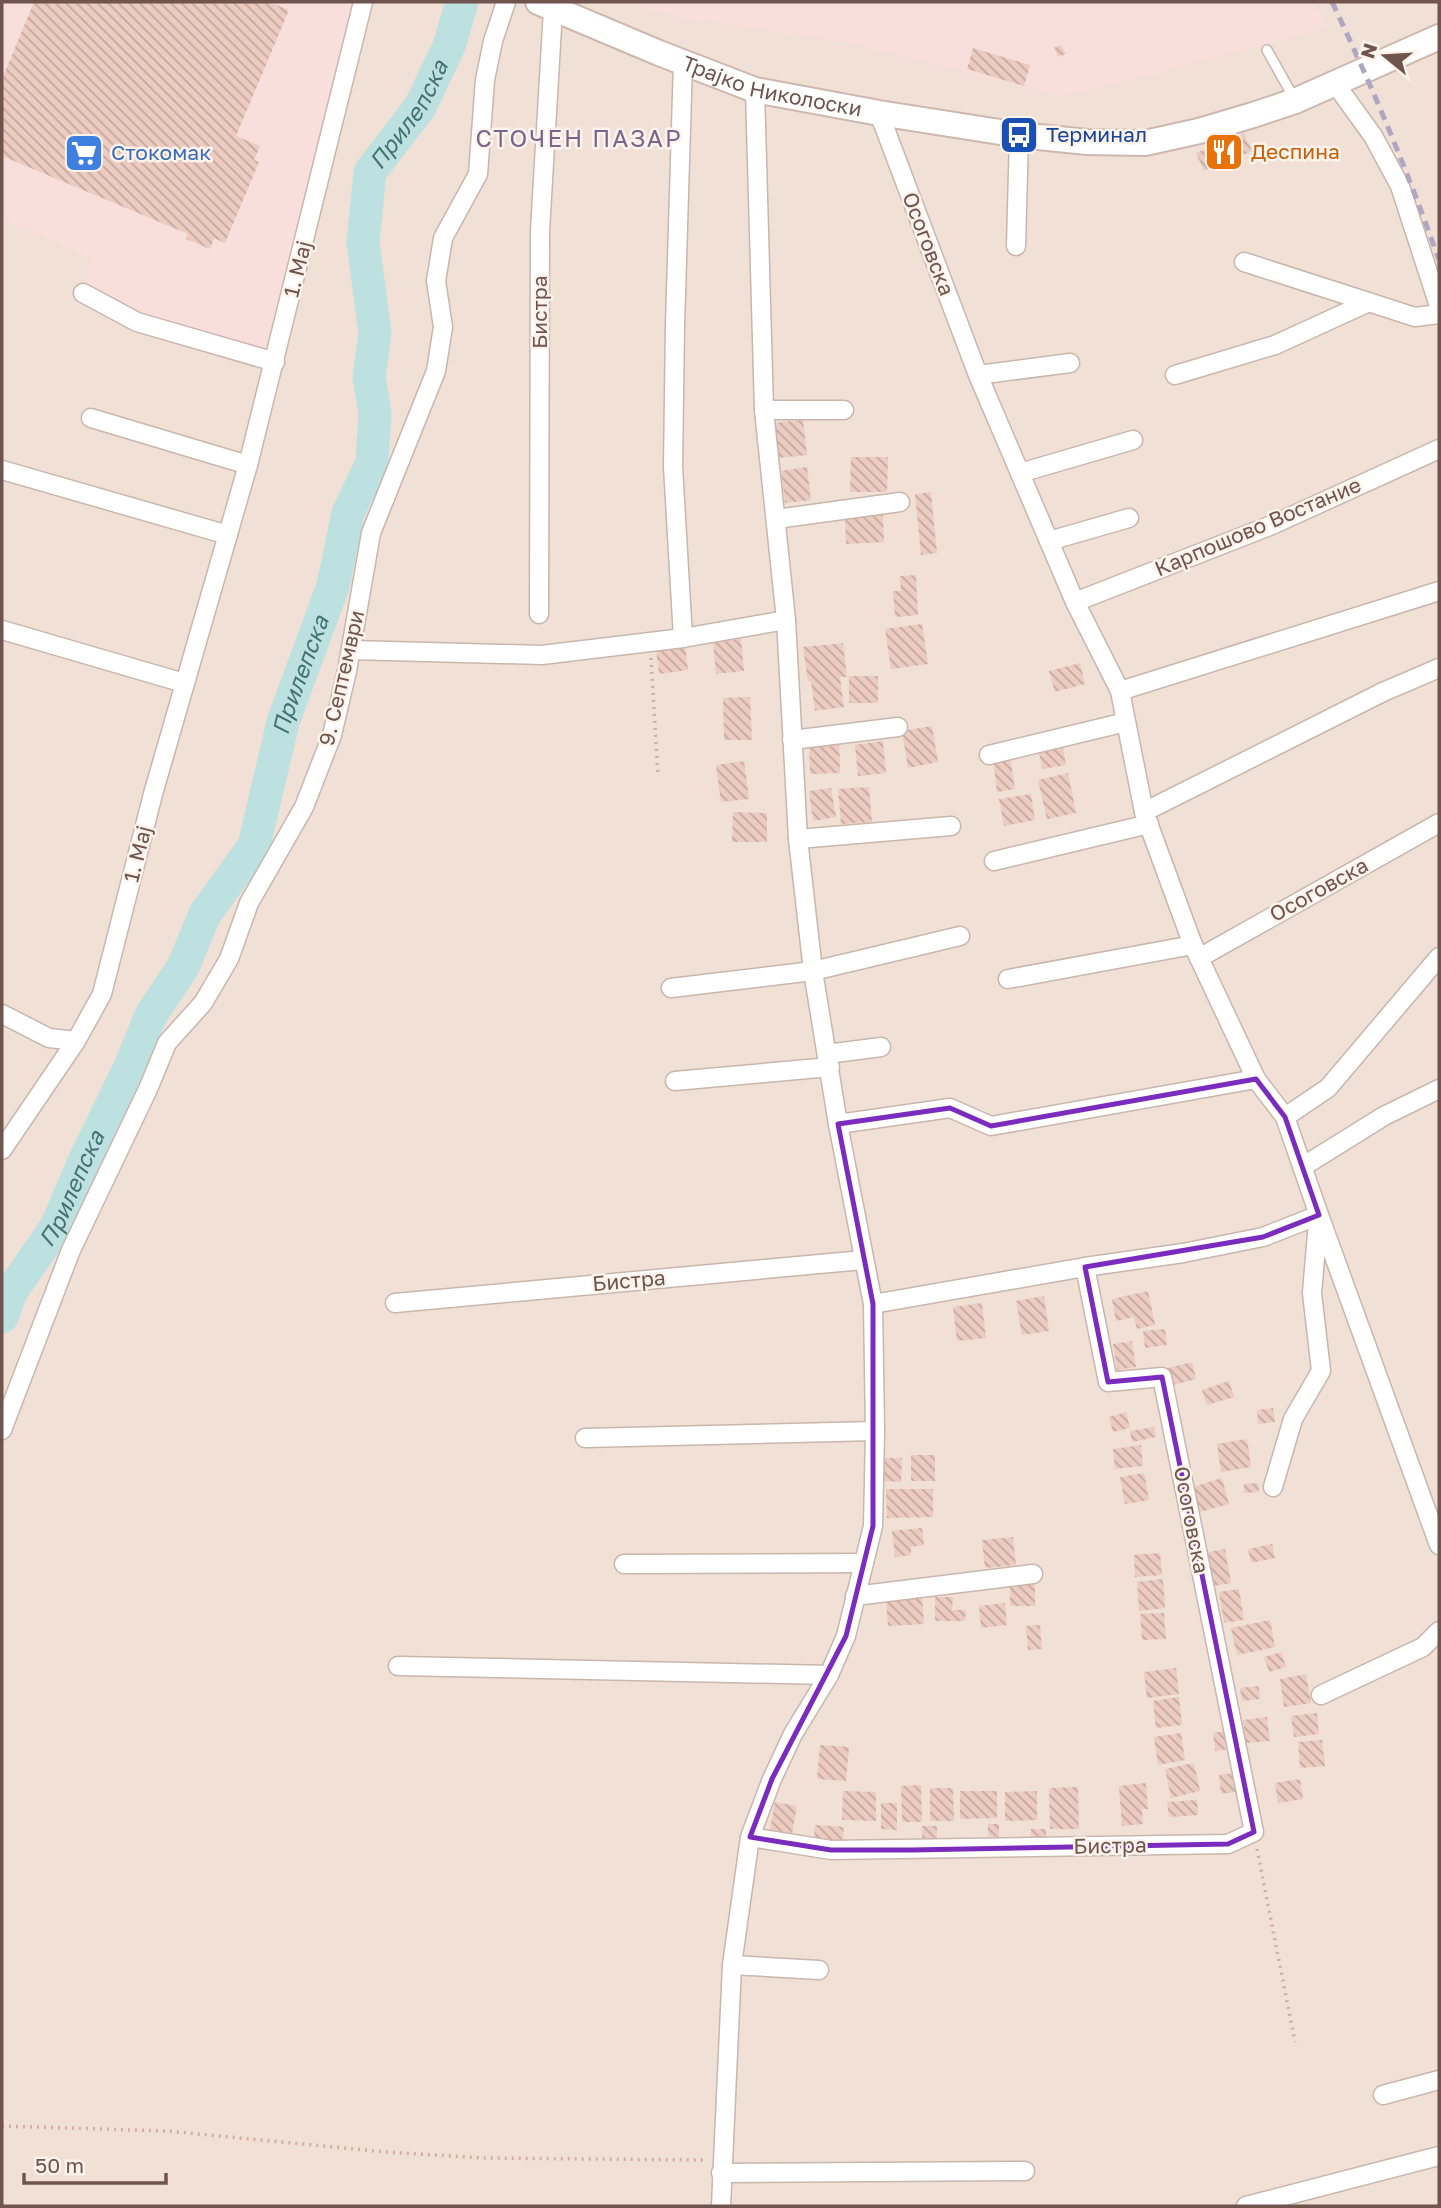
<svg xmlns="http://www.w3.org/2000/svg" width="1441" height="2208" font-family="'Golos Text',sans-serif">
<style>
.residential{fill:#f0e0d5}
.commercial{fill:#f8dfdb}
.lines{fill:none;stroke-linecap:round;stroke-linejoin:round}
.river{stroke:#bde1e0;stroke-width:33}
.building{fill:url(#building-back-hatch)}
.service-casing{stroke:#c9b6ad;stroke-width:12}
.minor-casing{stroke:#c9b6ad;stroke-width:21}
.secondary-casing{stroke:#ceb7ae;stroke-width:28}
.path{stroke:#d0aea4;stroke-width:3.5;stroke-dasharray:2 5;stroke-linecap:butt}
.service{stroke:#fff;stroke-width:9}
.minor{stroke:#fff;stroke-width:18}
.secondary{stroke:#fff;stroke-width:24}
.rail{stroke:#b0a6c2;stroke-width:5;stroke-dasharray:10 7;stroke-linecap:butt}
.marked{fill:none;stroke:#7b2cbf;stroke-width:5;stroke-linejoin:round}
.labels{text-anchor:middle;stroke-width:5;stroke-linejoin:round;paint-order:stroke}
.street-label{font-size:21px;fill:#6f554e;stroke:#fdf3eb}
.transit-label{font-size:21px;fill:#164399;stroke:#fdf3eb;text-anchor:start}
.food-label{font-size:21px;fill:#c56008;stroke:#fdf3eb;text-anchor:start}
.shop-label{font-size:21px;fill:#366cbe;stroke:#fdf3eb;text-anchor:start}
.water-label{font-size:23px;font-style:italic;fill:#437273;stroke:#fdf3eb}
.quarter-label{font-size:24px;letter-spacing:2px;fill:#7a668c;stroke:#fdf3eb}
</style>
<defs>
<pattern id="building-back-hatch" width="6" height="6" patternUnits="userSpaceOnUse" patternTransform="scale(1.75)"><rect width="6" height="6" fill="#eccbc1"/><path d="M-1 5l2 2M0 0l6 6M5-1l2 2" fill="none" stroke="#c3a89f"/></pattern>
</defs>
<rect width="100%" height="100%" fill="#f9efe6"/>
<!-- residential -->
<rect class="residential" x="2" y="2" width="1437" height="2204"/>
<!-- commercial -->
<g class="commercial">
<path d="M2,2H363L275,362L83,293L91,258L2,218Z"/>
<path d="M628,2H1313L1329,28L1062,97L846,42L679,17L654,12Z"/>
</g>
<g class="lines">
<!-- river -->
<path class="river" id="s1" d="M2,1317L11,1292L56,1227L86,1157L130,1067L151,1015L183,967L205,914L254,846L283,722L333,586L348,513L372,463L375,413L369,377L375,333L363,242L370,172L420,107L449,46L462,2"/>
</g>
<!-- building -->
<g class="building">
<path d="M34,2H269L289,10L236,136L260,146L254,160L259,162L225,243L214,238L210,249L186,239L188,234L2,156V79Z"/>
<path d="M1061,45L1066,54L1058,57L1054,48Z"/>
<path d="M973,48L1030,65L1024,86L967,69Z"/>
<path d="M1244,133L1252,151L1204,171L1196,153Z"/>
<path d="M803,420L807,455L778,458L774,423Z"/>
<path d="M851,457H888L887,492H850Z"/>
<path d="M807,467L811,500L785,503L781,471Z"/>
<path d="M931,492L937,553L921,555L915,494Z"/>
<path d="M883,514L884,542L846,544L845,516Z"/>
<path d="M916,575L918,615L895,617L893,591H901L900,576Z"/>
<path d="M922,624L928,664L891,669L885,629Z"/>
<path d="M741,639L744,671L716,674L713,642Z"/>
<path d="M843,643L847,677H840L844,707L815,711L811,681H808L803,647Z"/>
<path d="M685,646L688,670L659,674L656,649Z"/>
<path d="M1080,663L1085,684L1055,692L1049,671Z"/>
<rect x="849" y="676" width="29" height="27"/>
<path d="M750,697L752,740H724L723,698Z"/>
<path d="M932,726L938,762L908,768L902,731Z"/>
<path d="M839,740L840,773L810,774L809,742Z"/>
<path d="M883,741L886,773L858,776L855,745Z"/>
<path d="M1062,742L1066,765L1042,769L1038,746Z"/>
<path d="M1010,756L1015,789L997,792L993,759Z"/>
<path d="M744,761L749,799L721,802L716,765Z"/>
<path d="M1068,773L1076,813L1047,819L1038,780Z"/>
<path d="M869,787L872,822L841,824L838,789Z"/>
<path d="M831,788L836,817L813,821L809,791Z"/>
<path d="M1031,794L1035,820L1004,826L999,799Z"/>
<path d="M733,812L767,813V842H732Z"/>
<path d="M1148,1291L1155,1325L1137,1329L1134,1317L1116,1321L1112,1299Z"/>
<path d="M1044,1296L1049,1331L1022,1335L1016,1301Z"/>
<path d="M982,1303L986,1338L957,1341L953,1307Z"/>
<path d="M1165,1329L1167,1345L1145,1348L1143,1331Z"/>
<path d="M1132,1341L1136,1367L1117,1370L1113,1344Z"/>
<path d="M1192,1362L1196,1379L1169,1386L1164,1369Z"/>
<path d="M1229,1381L1234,1397L1207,1405L1202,1390Z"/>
<path d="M1273,1408L1275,1422L1258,1424L1257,1410Z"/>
<path d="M1126,1412L1130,1428L1113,1432L1109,1417Z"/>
<path d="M1154,1427L1156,1437L1132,1442L1130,1431Z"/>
<path d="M1247,1439L1251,1467L1221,1472L1217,1444Z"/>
<path d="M1141,1445L1143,1466L1115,1469L1113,1449Z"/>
<rect x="911" y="1455" width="24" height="26"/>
<path d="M884,1458H902L901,1482L883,1481Z"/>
<path d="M1144,1473L1149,1500L1125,1504L1120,1477Z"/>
<path d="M1222,1478L1229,1504L1200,1512L1193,1487Z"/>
<path d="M1258,1483L1259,1492L1244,1493V1484Z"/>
<path d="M886,1489H933V1517L887,1518Z"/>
<path d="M922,1528L924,1545L911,1547V1555L895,1557L892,1531Z"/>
<path d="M1013,1537L1016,1565L985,1568L982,1540Z"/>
<path d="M1272,1544L1275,1558L1251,1563L1248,1549Z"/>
<path d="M1225,1549L1231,1583L1214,1586L1208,1552Z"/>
<path d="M1160,1553L1162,1575L1135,1577L1134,1555Z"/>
<rect x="1010" y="1579" width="25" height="27"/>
<path d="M1163,1579L1165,1608L1139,1611L1137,1582Z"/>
<path d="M1239,1589L1244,1620L1224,1623L1219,1592Z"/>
<path d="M922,1597L924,1624L888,1626L886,1600Z"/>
<path d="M935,1597H953L952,1610H966L965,1621H935Z"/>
<path d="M1005,1603L1007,1625L981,1628L979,1606Z"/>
<path d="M1164,1613L1166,1639L1142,1640L1140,1614Z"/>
<path d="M1270,1620L1275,1647L1237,1655L1231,1628Z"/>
<path d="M1040,1625L1042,1649L1028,1650L1026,1626Z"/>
<path d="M1281,1652L1286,1667L1269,1672L1264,1657Z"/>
<path d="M1176,1668L1179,1694L1147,1698L1144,1672Z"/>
<path d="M1306,1674L1311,1703L1284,1707L1280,1679Z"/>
<path d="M1259,1686L1260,1699L1242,1701L1240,1688Z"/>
<path d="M1179,1697L1182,1725L1156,1728L1153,1701Z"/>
<path d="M1317,1713L1319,1734L1294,1737L1291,1716Z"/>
<path d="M1267,1717L1270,1741L1246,1743L1243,1720Z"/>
<path d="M1226,1731L1229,1749L1215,1751L1213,1733Z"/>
<path d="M1181,1733L1185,1760L1158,1765L1154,1737Z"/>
<path d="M1322,1740L1325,1766L1300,1768L1298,1742Z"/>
<path d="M820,1745L849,1747L846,1781L817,1779Z"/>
<path d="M1194,1763L1200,1791L1171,1798L1165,1769Z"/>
<path d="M1233,1773L1235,1792L1221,1794L1219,1775Z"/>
<path d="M1300,1779L1303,1799L1278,1803L1275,1783Z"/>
<path d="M1146,1783L1148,1809H1142L1143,1824L1122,1826L1119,1786Z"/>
<path d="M921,1785L922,1822H902L901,1786Z"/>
<path d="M1078,1787L1079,1829H1050L1049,1788Z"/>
<path d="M930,1788H953L954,1821H930Z"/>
<path d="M843,1791L876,1792V1821L842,1820Z"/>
<path d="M960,1791H997V1818L960,1819Z"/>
<path d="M1037,1791V1820L1005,1821V1792Z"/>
<path d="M1197,1800L1198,1815L1169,1817L1167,1802Z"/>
<path d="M775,1802L797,1806L792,1834L770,1830Z"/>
<path d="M881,1803H897V1830L881,1829Z"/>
<path d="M988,1824H999V1837L988,1836Z"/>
<path d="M815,1825L844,1827L842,1844L814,1842Z"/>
<rect x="922" y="1826" width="15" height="14"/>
<path d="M1031,1829H1046V1840L1031,1839Z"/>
</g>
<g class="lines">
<!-- service casing -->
<g class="service-casing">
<path id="service" d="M1267,50L1295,100"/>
</g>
<!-- minor casing -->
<g class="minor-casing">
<g id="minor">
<path d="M1334,82L1373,136L1400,186L1439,306"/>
<path d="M879,113L978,375L1075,602L1120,691L1144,812L1193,945L1256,1079L1285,1117L1319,1215L1439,1545"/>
<path d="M1016,246L1019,135"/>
<path d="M1244,262L1415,317L1439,314"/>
<path d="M83,293L137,322L275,362"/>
<path d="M978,375L1070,363"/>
<path d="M1175,375L1275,345L1369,302"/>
<path d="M764,410H844"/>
<path d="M91,418L248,465"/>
<path d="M2,470L228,535"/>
<path d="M1020,473L1133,440"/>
<path d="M776,519L900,502"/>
<path d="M1049,541L1129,518"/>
<path d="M1075,602L1272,525L1439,449"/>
<path d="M539,614L540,231L553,10"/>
<path d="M2,630L184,683"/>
<path d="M683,638L673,466L675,325L683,62"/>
<path d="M351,650L542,655L683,638L786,620"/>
<path d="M1120,691L1439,591"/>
<path d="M792,740L898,727"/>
<path d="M989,755L1126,722"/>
<path d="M1144,812L1383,692L1439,668"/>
<path d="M798,839L951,826"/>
<path d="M994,861L1149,824"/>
<path d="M1199,958L1439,823"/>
<path d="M1008,979L1193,945"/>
<path d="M671,988L813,971L960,936"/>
<path d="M2,1014L49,1038L76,1041"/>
<path d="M827,1054L881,1047"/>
<path d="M675,1081L830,1067"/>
<path d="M1285,1117L1328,1088L1439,957"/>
<path d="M838,1124L950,1108L991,1126L1256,1079"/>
<path d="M2,1150L76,1041L102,994L153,794L248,465L363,2"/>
<path d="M1302,1167L1384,1116L1439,1089"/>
<path d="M395,1303L863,1260"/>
<path d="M873,1304L1085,1267L1183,1253L1263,1237L1319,1215"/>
<path d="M2,1430L71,1250L148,1089L167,1043L203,1003L229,959L249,903L304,807L332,735L347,671L371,533L436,371L443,327L436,281L443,238L478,174L485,80L493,41L506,2"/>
<path d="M585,1438L875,1431"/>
<path d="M1273,1487L1293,1419L1321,1371L1312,1293L1318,1222"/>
<path d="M624,1564L864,1563"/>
<path d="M855,1596L1033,1574"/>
<path d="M398,1666L829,1675"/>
<path d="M1321,1695L1423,1647L1439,1631"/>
<path d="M750,1837L831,1850L1228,1844L1254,1832L1162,1377L1108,1382L1085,1267"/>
<path d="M732,1965L819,1970"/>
<path d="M1383,2095L1439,2080"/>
<path d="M721,2173L1025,2171"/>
<path d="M721,2206L732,1965L750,1837L772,1779L793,1734L829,1675L846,1636L873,1526L875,1431L873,1304L838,1124L813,971L798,839L786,620L764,410L755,90"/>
<path d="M1246,2206L1439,2156"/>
</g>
</g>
<!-- secondary casing -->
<g class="secondary-casing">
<g id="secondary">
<path id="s2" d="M538,2L659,53L755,90L879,113L1019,135L1087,142L1145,143L1199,131L1253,115L1295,101L1439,37"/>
</g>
</g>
<!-- path -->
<g class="path">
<path d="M651,658L658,775"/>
<path d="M1257,1849L1295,2042"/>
<path d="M2,2126L167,2131L386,2152L484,2158L705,2160"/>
</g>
<!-- service -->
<use href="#service" class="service"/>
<!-- minor -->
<use href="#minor" class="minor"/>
<!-- secondary -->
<use href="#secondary" class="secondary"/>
<!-- rail -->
<path class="rail" d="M1332,2C1372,86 1408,172 1439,260"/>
</g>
<!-- marked area -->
<path class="marked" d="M1256,1079L1285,1117L1319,1215L1263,1237L1085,1267L1108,1382L1162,1377L1254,1832L1228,1844L912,1850H831L750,1837L772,1779L846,1636L873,1526V1304L838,1124L950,1108L991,1126Z"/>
<!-- icons -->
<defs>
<g id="bus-square" transform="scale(2.0125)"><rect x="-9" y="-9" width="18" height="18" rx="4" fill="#1a4fb4" stroke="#fdf3eb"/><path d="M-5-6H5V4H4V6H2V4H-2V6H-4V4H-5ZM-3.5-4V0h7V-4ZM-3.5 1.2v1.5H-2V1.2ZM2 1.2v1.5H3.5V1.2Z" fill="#fff"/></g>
<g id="restaurant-square" transform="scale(2.0125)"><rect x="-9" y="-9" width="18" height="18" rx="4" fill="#e8710a" stroke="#fdf3eb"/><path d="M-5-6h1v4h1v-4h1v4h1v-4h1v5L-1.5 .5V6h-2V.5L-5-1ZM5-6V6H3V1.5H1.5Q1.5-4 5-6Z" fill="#fff"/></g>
<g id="supermarket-square" transform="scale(2.0125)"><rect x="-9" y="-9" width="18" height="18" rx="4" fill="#3f7fe0" stroke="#fdf3eb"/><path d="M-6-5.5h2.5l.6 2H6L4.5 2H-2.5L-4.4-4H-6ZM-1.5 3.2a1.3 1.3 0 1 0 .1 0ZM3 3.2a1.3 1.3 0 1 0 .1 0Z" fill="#fff"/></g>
</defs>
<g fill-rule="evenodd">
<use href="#bus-square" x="1019" y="135"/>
<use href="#restaurant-square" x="1224" y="152"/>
<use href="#supermarket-square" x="84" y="153"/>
</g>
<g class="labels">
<!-- street labels -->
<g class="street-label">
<text dy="7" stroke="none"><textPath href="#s2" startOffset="250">Трајко Николоски</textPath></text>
<text transform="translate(928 244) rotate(69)" y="7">Осоговска</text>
<text transform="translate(298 269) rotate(-76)" y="7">1. Мај</text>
<text transform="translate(540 312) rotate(-90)" y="7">Бистра</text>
<text transform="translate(1258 527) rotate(-23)" y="7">Карпошово Востание</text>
<text transform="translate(342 678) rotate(-77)" y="7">9. Септември</text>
<text transform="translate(138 854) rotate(-76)" y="7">1. Мај</text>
<text transform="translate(1319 890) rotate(-29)" y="7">Осоговска</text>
<text transform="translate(629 1281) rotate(-5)" y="7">Бистра</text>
<text transform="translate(1191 1520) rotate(79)" y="7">Осоговска</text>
<text transform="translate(1110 1846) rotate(-1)" y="7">Бистра</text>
</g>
<!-- transit labels -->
<g class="transit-label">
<text x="1046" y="142">Терминал</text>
</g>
<!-- food labels -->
<g class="food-label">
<text x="1251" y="159">Деспина</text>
</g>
<!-- shop labels -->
<g class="shop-label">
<text x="111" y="160">Стокомак</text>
</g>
<!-- water labels -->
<g class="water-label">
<text dy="8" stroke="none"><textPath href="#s1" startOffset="1302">Прилепска</textPath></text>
<text dy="8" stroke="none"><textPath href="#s1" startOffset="714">Прилепска</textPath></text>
<text dy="8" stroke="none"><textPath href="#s1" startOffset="147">Прилепска</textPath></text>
</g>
<!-- quarter labels -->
<g class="quarter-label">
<text x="579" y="147">СТОЧЕН ПАЗАР</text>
</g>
</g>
<!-- border -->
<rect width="1441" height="2208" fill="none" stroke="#6f554e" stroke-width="7"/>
<!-- north arrow -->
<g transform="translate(1385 56) rotate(288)" stroke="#fdf3eb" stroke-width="5" paint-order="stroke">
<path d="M0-5L12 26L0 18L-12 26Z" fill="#6f554e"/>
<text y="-10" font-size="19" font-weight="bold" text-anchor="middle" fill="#6f554e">N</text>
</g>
<!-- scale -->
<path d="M24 2173v10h142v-10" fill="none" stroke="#6f554e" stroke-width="3.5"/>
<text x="35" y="2173" font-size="21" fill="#6f554e" stroke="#fdf3eb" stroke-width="5" paint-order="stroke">50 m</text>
</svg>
